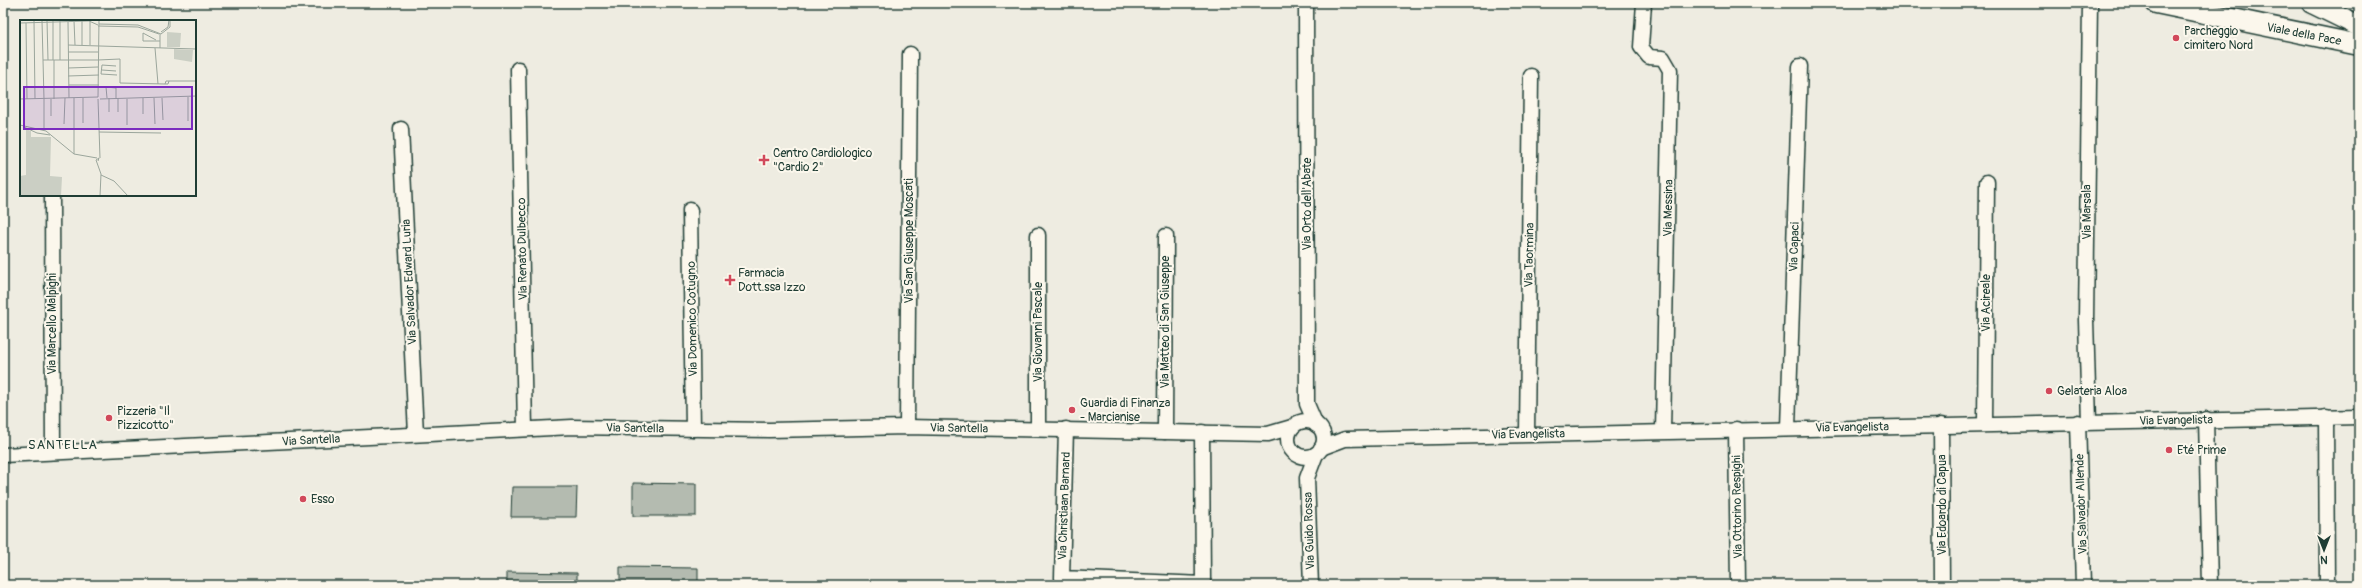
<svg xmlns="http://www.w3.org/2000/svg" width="2362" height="588" font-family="Pangolin,sans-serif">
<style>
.building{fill:#b4bbb0;stroke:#1f3d34}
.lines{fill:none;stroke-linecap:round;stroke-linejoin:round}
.street-casing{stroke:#1f3d34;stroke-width:17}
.secondary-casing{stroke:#1f3d34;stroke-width:23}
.street{stroke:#fbf7ec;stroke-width:14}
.secondary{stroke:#fbf7ec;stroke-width:20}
.poi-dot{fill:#d1495b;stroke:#fbf7ec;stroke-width:1.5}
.labels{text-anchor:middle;stroke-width:4;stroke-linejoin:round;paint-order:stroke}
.poi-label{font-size:12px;fill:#1f3d34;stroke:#fbf7ec;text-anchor:start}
.street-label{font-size:12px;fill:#1f3d34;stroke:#fbf7ec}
.neighbourhood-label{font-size:13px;letter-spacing:1px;fill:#1f3d34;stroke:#fbf7ec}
.inset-road{fill:none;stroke:#9ba69c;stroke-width:1}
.view{fill:#7b2cbf;fill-opacity:0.15;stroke:#7b2cbf;stroke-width:2}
.inset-edge{fill:none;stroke:#1f3d34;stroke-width:2}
</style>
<rect width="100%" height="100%" fill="#eeece1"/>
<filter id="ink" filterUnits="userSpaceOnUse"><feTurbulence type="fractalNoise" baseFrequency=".025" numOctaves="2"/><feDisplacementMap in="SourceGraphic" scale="8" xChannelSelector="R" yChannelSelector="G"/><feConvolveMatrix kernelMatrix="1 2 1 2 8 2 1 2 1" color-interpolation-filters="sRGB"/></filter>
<g filter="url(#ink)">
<!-- building -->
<g class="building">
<path d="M633,483L696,484V516H633Z"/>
<path d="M512,487H577L576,517H511Z"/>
<path d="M620,567L698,568V585H620Z"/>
<path d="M507,572L577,573V585H507Z"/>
</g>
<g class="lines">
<!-- street casing -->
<g class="street-casing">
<g id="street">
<path d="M1306,3L1307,404L1316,425"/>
<path d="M1644,3L1641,47L1649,57L1663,58L1670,70L1663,431"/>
<path d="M518,69L525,429"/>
<path d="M401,129L416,434"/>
<path d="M52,195L53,452"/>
<path d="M690,210L693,429"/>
<path d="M1038,235V428"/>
<path d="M2326,417L2327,585"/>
<path d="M2206,419L2210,585"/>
<circle cx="1306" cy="439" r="18"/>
<path d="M2078,422L2083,585"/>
<path d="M2089,422L2086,320L2090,3"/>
<path d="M1985,424L1987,182"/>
<path d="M1941,425L1942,585"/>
<path d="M907,427L910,54"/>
<path d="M1788,428L1800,66"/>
<path d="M1066,429L1062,578L1203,584L1202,432"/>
<path d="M1736,429L1738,585"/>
<path d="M1165,432L1166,236"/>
<path d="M1527,434L1531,76"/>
<path d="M1321,448L1345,439L2359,417"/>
<path d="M3,455L572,427L769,430L907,427L1268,434L1292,427"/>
<path d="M1311,585L1307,478L1316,454"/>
</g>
</g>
<!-- secondary casing -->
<g class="secondary-casing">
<g id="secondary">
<path d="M2156,3L2359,45"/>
<path d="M2312,3L2359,26"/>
</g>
</g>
<!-- street -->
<use href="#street" class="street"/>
<!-- secondary -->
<use href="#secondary" class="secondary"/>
</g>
</g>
<!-- markers -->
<g class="poi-dot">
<circle cx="2176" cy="38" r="4"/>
<path d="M762 154h4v4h4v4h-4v4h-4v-4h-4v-4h4z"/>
<path d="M728 274h4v4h4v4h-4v4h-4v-4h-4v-4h4z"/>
<circle cx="2049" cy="391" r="4"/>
<circle cx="1072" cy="410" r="4"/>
<circle cx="109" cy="418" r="4"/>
<circle cx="2169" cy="450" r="4"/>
<circle cx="303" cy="499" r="4"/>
</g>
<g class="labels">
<!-- poi labels -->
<g class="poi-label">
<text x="2184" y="35">Parcheggio<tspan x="2184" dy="14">cimitero Nord</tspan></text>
<text x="773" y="157">Centro Cardiologico<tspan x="773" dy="14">"Cardio 2"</tspan></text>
<text x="738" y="277">Farmacia<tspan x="738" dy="14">Dott.ssa Izzo</tspan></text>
<text x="2057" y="395">Gelateria Aloa</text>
<text x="1080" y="407">Guardia di Finanza<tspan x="1080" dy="14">- Marcianise</tspan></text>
<text x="117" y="415">Pizzeria "Il<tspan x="117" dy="14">Pizzicotto"</tspan></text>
<text x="2177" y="454">Eté Prime</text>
<text x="311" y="503">Esso</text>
</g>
<!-- street labels -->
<g class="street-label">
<text transform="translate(2304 34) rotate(11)" y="4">Viale della Pace</text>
<text transform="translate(1307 204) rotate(-90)" y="4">Via Orto dell'Abate</text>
<text transform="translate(1668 208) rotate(-89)" y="4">Via Messina</text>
<text transform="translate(2087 212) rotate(-90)" y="4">Via Marsala</text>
<text transform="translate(909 241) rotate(-90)" y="4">Via San Giuseppe Moscati</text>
<text transform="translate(1794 247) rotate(-88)" y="4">Via Capaci</text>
<text transform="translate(522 249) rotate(-91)" y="4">Via Renato Dulbecco</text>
<text transform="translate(1529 255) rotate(-89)" y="4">Via Taormina</text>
<text transform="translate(409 282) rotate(-93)" y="4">Via Salvador Edward Luria</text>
<text transform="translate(1986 303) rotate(-90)" y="4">Via Acireale</text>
<text transform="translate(692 319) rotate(-91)" y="4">Via Domenico Cotugno</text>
<text transform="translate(1165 322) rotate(-90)" y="4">Via Matteo di San Giuseppe</text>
<text transform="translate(52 324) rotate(-90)" y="4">Via Marcello Malpighi</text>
<text transform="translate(1038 332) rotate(-90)" y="4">Via Giovanni Pascale</text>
<text transform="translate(2176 420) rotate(-1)" y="4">Via Evangelista</text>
<text transform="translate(1852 427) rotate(-1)" y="4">Via Evangelista</text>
<text transform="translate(635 428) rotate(1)" y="4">Via Santella</text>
<text transform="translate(959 428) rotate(1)" y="4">Via Santella</text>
<text transform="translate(1528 434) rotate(-1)" y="4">Via Evangelista</text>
<text transform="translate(311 440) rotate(-3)" y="4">Via Santella</text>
<text transform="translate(2081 504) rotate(-92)" y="4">Via Salvador Allende</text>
<text transform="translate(1942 505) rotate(-90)" y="4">Via Edoardo di Capua</text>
<text transform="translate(1064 506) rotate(-88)" y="4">Via Christiaan Barnard</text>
<text transform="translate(1737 507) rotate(-91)" y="4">Via Ottorino Respighi</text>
<text transform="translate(1309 531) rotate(-92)" y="4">Via Guido Rossa</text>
</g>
<!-- neighbourhood labels -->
<g class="neighbourhood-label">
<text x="63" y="449">SANTELLA</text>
</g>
</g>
<!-- overview -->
<g transform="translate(20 20)">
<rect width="176" height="176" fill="#eeece1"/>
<path d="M147,12L161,13L160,27H147ZM154,29L173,30L172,42L154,39ZM6,109L11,111V117H31L30,156L42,157L41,176H0V156L6,155Z" fill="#cbcfc4"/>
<path class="inset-road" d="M14,1L15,79M22,1L24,79M27,1L28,40M33,1V40M54,1L55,25M62,1V25M70,1V25M48,2L49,78M0,3L69,1L78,5M6,3L7,79M79,4L118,5L141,14M78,6L118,7L139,14M141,12L148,7L149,0M141,14L150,7V0M136,20L123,13V21H140M48,25L176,29M135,28L138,64M140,28V14M48,32H78M23,40H78M34,40V79M40,40V1M78,40L100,39V63L145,64M96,46L82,45L81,54L97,55M48,48L78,47M82,50L96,51M48,56L79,55M146,61H149L148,64H145ZM149,61H176M49,65H79M78,77L79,0M168,77V101M54,78V134M87,78L86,67L96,68V78M98,78V92M123,78V94M134,78L135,104M142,78L143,100M0,79L78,77M78,79L80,138M80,79L176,76M89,92V78M31,96V79M63,103V78M44,104L45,78M0,105L26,111L54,134L77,138M107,105V79M4,107L17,113L30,115M24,110V79M79,112L141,113M78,141L79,138L76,140L81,154L80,176M81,155L94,161L108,176"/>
<path class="view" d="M4,67H172V109H4Z"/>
<rect width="176" height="176" class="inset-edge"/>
</g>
<!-- margin -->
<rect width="2362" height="588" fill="none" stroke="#fbf7ec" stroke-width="16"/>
<rect x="8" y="8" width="2346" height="572" fill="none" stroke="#1f3d34" stroke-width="1.5" filter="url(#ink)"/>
<!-- north arrow -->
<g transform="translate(2324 550) rotate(180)" stroke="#fbf7ec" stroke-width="3" paint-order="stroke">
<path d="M0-3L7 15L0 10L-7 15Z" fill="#1f3d34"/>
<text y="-6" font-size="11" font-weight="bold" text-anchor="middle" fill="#1f3d34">N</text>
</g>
</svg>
